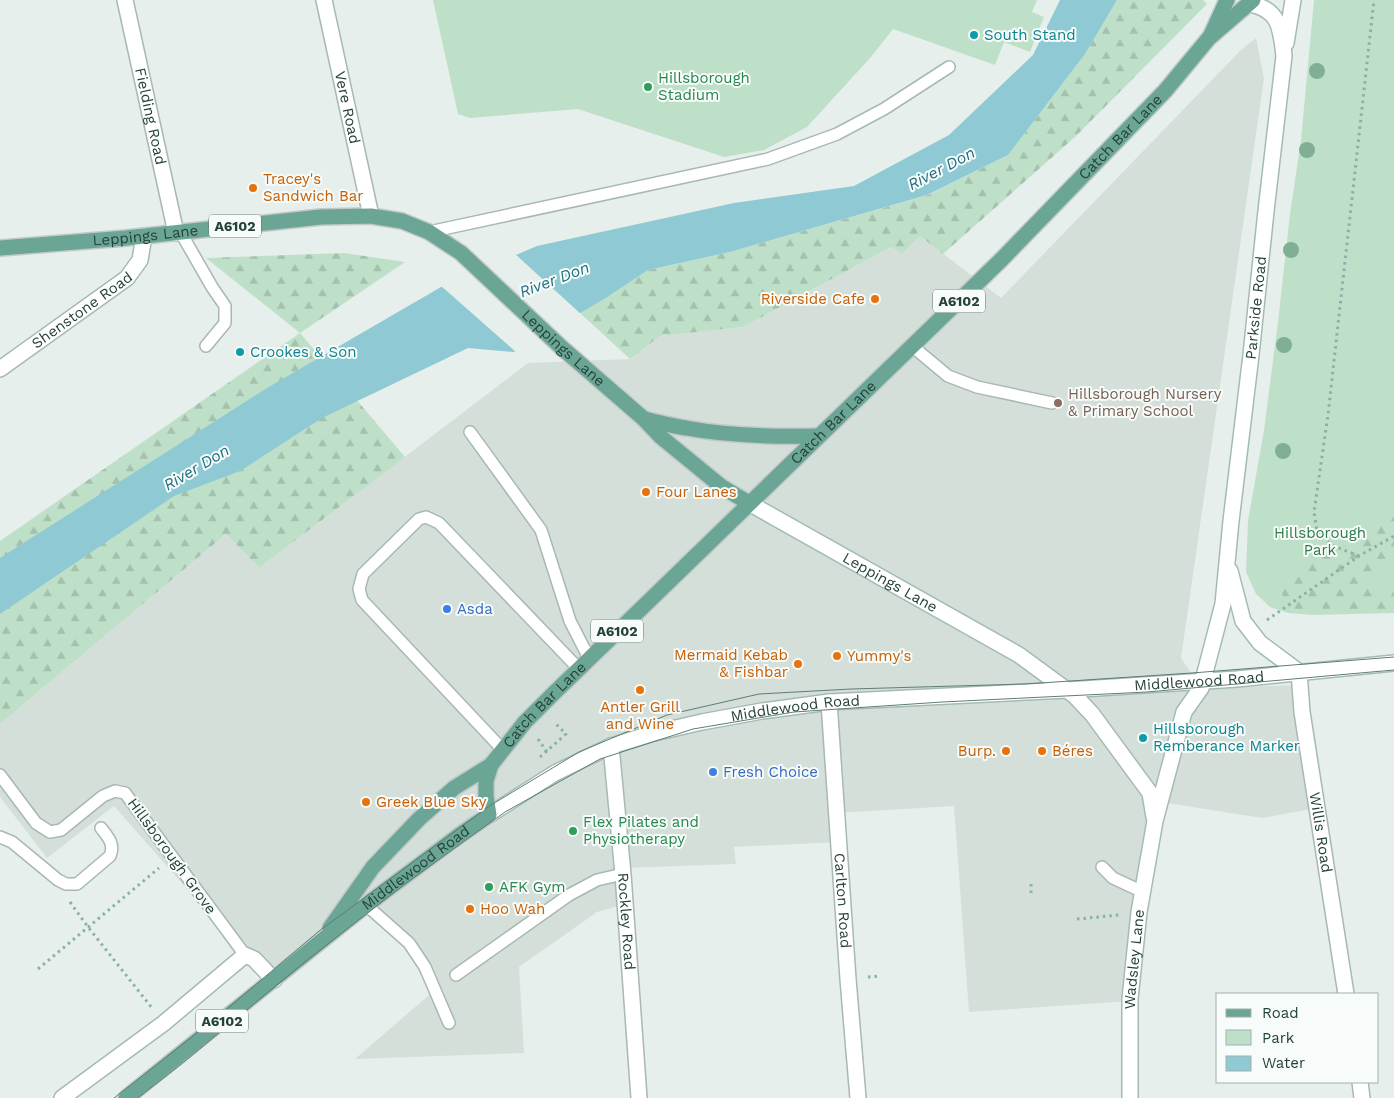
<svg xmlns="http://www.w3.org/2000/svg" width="1394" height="1098" font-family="'Work Sans',sans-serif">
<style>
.built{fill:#d4dfda}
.green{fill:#bfe0c8}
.forest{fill:url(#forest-firs)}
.water{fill:#8ec9d4}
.pier{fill:#e6efeb}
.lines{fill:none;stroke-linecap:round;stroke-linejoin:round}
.lane-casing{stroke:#a8b8b2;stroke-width:14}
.street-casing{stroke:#a8b8b2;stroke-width:18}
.secondary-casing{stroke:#a4bbb3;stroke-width:18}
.primary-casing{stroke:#c2cac8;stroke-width:18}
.path{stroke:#86b3a5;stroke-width:3;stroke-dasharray:2.5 4;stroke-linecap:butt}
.lane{stroke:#fff;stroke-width:11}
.street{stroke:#fff;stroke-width:15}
.secondary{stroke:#fff;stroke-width:15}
.primary{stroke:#6aa596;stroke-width:15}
.tram{stroke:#5f7d75;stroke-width:1}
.tree{fill:#80af93}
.culture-dot{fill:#0f9aa8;stroke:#f7fbf9;stroke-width:2}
.leisure-dot{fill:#2e9e5b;stroke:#f7fbf9;stroke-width:2}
.food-dot{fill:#e8710a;stroke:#f7fbf9;stroke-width:2}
.education-dot{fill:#8d6e63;stroke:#f7fbf9;stroke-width:2}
.shop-dot{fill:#3f7fe0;stroke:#f7fbf9;stroke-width:2}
.labels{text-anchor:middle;stroke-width:4;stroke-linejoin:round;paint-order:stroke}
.shield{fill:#f7fbf9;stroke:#637a73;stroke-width:1}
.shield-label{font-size:14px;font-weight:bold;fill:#24423a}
.culture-label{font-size:15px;fill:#0d838f;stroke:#f7fbf9;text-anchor:start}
.leisure-label{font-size:15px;fill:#27864d;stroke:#f7fbf9;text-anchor:start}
.street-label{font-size:15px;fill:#24423a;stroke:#f7fbf9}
.food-label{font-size:15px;fill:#c56008;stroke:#f7fbf9;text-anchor:start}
.education-label{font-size:15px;fill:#785e54;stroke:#f7fbf9;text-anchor:start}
.park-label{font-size:15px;fill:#2d7a4b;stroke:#f7fbf9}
.shop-label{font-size:15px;fill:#366cbe;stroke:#f7fbf9;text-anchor:start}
.water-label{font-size:16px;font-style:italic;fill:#1c6f80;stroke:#f7fbf9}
</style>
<defs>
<pattern id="forest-firs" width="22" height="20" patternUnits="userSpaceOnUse" patternTransform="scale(1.25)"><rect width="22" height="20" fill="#bfe0c8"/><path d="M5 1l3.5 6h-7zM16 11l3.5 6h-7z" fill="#a4c1ad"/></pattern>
</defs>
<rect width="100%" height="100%" fill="#e6efeb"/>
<!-- built -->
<path class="built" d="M1256,38L1264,78L1181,658L1201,688L1300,685L1317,808L1262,818L1167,803L1130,1001L969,1012L954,806L835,813L839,842L734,847L736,864L623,868L625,904L597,912L519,967L524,1053L355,1059L435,990L425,967L367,905L274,980L245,955L114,806L47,858L0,797V724L226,534L259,568L528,363L630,359L660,336L743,327L891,247L902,254L920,236L1001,298L1241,50Z"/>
<!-- green -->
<g class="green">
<path d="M433,0H1037L1032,12L1044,17L1030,52L1004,42L995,65L893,29L871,57L807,127L764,150L724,157L578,109L470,118L458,114Z"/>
<path d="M1314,0H1394V613L1312,615L1288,613L1270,607L1256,594L1246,572L1248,521L1264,430L1278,322L1290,214L1301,140Z"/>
</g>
<!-- forest -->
<g class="forest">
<path d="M1117,0H1203L1207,4L1075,137L943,254L920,236L902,254L891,247L743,327L660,336L630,359L580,313L648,270L730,252L928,195L1008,155L1085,54Z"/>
<path d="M344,253L405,262L300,333L405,457L259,568L226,534L0,724V541L300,333L206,258Z"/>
<path d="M1394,517V557L1379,566L1374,580L1386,592H1394V610C1375,611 1305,616 1292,608C1285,604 1281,592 1279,585L1286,578Z"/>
</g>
<!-- water -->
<path class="water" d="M1060,0H1117L1085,54L1008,155L927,195L730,252L648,270L604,299L514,352L468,348L322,418L240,471L174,496L0,614V558L267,388L441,287L537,246L734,203L854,186L949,135L1033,55Z"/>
<!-- pier -->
<path class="pier" d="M514,253L582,315L517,353L440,285Z"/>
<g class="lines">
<!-- lane casing -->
<g class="lane-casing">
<g id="lane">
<path d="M429,232L768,159L837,134L884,109L949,67"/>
<path d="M181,233L212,287L225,306V323L206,346"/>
<path d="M912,346L948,376L977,387L1052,403"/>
<path d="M470,432L541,530L570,621L589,658"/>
<path d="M503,750L362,600L359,589L363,574L419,519L426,517L439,523L579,669"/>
<path d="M0,775L36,823L50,832L61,830L103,796L115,791L125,793L245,955"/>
<path d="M0,837L12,842L58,880L66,884H77L110,856C115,844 108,837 101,828"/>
<path d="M1102,867L1113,878L1143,892"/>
<path d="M366,905L409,943L425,967L449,1023"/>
<path d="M456,975L569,895L597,880L623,874"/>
</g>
</g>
<!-- street casing -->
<g class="street-casing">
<g id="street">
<path id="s1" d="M125,0L176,233"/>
<path id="s2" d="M324,0L371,216"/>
<path id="s3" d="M0,369L127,278L140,260L144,236"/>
<path id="s4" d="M1299,672L1302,712L1346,994"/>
<path id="s5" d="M829,702L848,979L858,1098"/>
<path id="s6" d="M611,746L623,874L639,1098"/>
<path d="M1360,1082L1362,1098"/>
<path d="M62,1098L164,1023L245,955L254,959L274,980"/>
</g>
</g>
<!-- secondary casing -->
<g class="secondary-casing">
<g id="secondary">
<path d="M1286,43L1293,0"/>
<path id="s7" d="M749,503L1019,655L1075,696L1092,714L1150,793L1154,817"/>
<path d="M1230,571L1243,621L1260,643L1299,672"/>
<path id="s8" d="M489,815L555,773L611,746L654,733L702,722L762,711L829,702L1067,690L1237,679L1394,663"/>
<path id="s9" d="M1130,1098V999L1139,912L1155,821L1184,712L1201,688L1223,604L1231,521L1251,355L1266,211L1284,56C1281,30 1280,9 1250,4"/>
</g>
</g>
<!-- primary casing -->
<g class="primary-casing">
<g id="primary">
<path d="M1211,35L1227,0"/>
<path id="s10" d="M0,248L126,238L321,217L371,216L402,221L429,232L461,253L562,348L644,419L661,437L722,487L749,503"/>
<path d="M644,419C658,422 672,426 686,428C729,436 774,437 818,436"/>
<path d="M330,928L373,867L419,819L454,788L491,765"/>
<path id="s11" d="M126,1098L366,905L461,834L489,815L486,796V781L491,765L525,722L553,694L1002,259L1165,91L1209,38L1253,0"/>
</g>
</g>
<!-- path -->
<g class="path">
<path d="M1359,556L1331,545L1317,531L1314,512L1328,415L1374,0"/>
<path d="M1267,620L1359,556L1394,536"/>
<path d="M538,739L547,752"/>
<path d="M540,757L566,734L554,722"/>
<path d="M1031,884V895"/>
<path d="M70,902L88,927L152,1008"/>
<path d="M1077,919L1119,915"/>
<path d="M38,969L159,868"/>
<path d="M868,977L879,976"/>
</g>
<!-- lane -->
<use href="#lane" class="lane"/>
<!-- street -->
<use href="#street" class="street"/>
<!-- secondary -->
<use href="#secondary" class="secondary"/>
<!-- primary -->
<use href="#primary" class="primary"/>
<!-- tram -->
<g class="tram">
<path d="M114,1098L221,1014L319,931L491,805L579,752L667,715L759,694L851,689L1025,684L1192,673L1394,657"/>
<path d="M138,1098L184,1062L301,965L405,884L505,812L600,759L693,729L794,712L942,702L1147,692L1394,670"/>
</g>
</g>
<!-- trees -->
<g class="tree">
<circle cx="1317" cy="71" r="8"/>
<circle cx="1307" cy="150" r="8"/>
<circle cx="1291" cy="250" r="8"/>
<circle cx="1284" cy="345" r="8"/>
<circle cx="1283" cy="451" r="8"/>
</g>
<!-- markers -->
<g class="culture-dot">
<circle cx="974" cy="35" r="5"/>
<circle cx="240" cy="352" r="5"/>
<circle cx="1143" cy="738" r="5"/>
</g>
<g class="leisure-dot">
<circle cx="648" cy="87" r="5"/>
<circle cx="573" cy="831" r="5"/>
<circle cx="489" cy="887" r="5"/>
</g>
<g class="food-dot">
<circle cx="253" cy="188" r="5"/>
<circle cx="875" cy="299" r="5"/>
<circle cx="646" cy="492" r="5"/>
<circle cx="837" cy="656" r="5"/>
<circle cx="798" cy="664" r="5"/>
<circle cx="640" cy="690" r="5"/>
<circle cx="1006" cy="751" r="5"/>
<circle cx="1042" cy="751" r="5"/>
<circle cx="366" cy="802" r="5"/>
<circle cx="470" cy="909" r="5"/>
</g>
<circle class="education-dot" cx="1058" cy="403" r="5"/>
<g class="shop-dot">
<circle cx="447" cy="609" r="5"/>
<circle cx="713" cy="772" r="5"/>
</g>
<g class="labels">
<!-- shield labels -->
<g class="shield">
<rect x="209" y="214.5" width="52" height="23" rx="4"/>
<rect x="933" y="289.5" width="52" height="23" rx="4"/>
<rect x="591" y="619.5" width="52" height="23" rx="4"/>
<rect x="196" y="1009.5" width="52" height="23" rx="4"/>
</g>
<g class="shield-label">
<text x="235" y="231">A6102</text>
<text x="959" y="306">A6102</text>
<text x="617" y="636">A6102</text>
<text x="222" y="1026">A6102</text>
</g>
<!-- culture labels -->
<g class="culture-label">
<text x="984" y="40">South Stand</text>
<text x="250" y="357">Crookes &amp; Son</text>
<text x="1153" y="734">Hillsborough<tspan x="1153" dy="17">Remberance Marker</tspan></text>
</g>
<!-- leisure labels -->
<g class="leisure-label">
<text x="658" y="83">Hillsborough<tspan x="658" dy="17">Stadium</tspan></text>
<text x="583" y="827">Flex Pilates and<tspan x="583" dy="17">Physiotherapy</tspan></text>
<text x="499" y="892">AFK Gym</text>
</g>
<!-- street labels -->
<g class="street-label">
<text dy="5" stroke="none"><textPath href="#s2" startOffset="110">Vere Road</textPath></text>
<text dy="5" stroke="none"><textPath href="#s1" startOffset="119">Fielding Road</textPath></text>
<text dy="5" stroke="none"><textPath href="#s11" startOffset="1401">Catch Bar Lane</textPath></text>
<text dy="5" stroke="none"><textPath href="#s10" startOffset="146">Leppings Lane</textPath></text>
<text dy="5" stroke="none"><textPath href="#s9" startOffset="806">Parkside Road</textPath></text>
<text dy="5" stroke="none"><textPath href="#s3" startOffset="101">Shenstone Road</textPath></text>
<text dy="5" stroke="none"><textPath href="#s10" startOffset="611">Leppings Lane</textPath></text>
<text dy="5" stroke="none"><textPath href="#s11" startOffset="996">Catch Bar Lane</textPath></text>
<text dy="5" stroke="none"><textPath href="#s7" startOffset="162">Leppings Lane</textPath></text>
<text dy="5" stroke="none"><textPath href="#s8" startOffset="734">Middlewood Road</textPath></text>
<text dy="5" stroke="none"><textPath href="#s11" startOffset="592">Catch Bar Lane</textPath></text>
<text dy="5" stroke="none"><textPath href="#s8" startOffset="329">Middlewood Road</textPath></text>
<text dy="5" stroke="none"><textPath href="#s4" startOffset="162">Willis Road</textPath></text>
<text transform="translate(172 856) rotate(54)" y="5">Hillsborough Grove</text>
<text dy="5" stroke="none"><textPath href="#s11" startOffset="370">Middlewood Road</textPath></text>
<text dy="5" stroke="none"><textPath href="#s5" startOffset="199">Carlton Road</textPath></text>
<text dy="5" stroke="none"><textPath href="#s6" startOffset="176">Rockley Road</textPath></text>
<text dy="5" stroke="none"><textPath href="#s9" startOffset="139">Wadsley Lane</textPath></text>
</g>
<!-- food labels -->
<g class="food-label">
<text x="263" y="184">Tracey's<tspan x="263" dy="17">Sandwich Bar</tspan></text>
<text x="865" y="304" text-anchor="end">Riverside Cafe</text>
<text x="656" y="497">Four Lanes</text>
<text x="788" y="660" text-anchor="end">Mermaid Kebab<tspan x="788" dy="17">&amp; Fishbar</tspan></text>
<text x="847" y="661">Yummy's</text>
<text x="640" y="712" text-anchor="middle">Antler Grill<tspan x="640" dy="17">and Wine</tspan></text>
<text x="996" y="756" text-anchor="end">Burp.</text>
<text x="1052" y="756">Béres</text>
<text x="376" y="807">Greek Blue Sky</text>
<text x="480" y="914">Hoo Wah</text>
</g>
<!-- education labels -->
<g class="education-label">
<text x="1068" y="399">Hillsborough Nursery<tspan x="1068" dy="17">&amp; Primary School</tspan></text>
</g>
<!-- park labels -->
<g class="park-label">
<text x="1320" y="538">Hillsborough<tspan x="1320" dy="17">Park</tspan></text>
</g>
<!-- shop labels -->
<g class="shop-label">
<text x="457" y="614">Asda</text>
<text x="723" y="777">Fresh Choice</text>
</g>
<!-- water labels -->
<g class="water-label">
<text transform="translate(941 168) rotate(-28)" y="6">River Don</text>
<text transform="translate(554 279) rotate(-21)" y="6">River Don</text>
<text transform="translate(196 467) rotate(-31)" y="6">River Don</text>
</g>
</g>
<!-- legend -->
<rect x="1216" y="993" width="162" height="90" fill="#f7fbf9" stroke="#a3b1ad"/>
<rect x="1226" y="1009" width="25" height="8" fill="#6aa596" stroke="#a3b1ad"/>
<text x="1262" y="1018" font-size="15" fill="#24423a">Road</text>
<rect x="1226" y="1030" width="25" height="15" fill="#bfe0c8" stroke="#a3b1ad"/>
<text x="1262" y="1043" font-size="15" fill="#24423a">Park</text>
<rect x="1226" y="1056" width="25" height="15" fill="#8ec9d4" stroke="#a3b1ad"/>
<text x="1262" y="1068" font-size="15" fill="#24423a">Water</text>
</svg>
